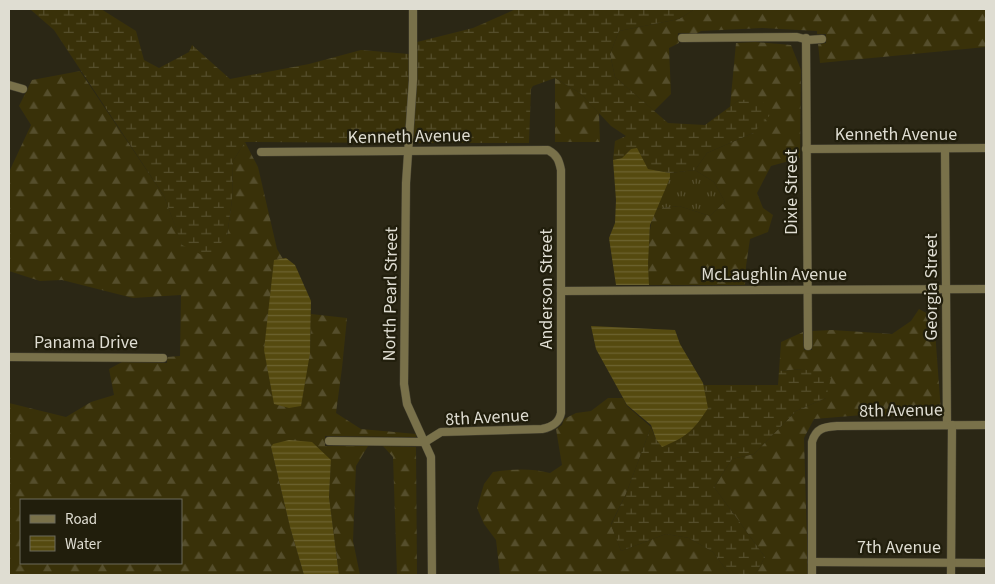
<svg xmlns="http://www.w3.org/2000/svg" width="995" height="584" font-family="'Source Sans 3',sans-serif">
<style>
.grass{fill:url(#grass-tufts)}
.forest{fill:url(#forest-firs);fill-rule:evenodd}
.wetland{fill:url(#wetland-marsh)}
.water{fill:url(#water-rules)}
.lines{fill:none;stroke-linecap:round;stroke-linejoin:round}
.minor-casing{stroke:#484433;stroke-width:9}
.minor{stroke:#79714a;stroke-width:8}
.labels{text-anchor:middle;stroke-width:4.5;stroke-linejoin:round;paint-order:stroke}
.street-label{font-size:18px;fill:#dfddd2;stroke:#211e0c}
</style>
<defs>
<pattern id="grass-tufts" width="24" height="20" patternUnits="userSpaceOnUse" patternTransform="scale(1.25)"><rect width="24" height="20" fill="#393109"/><path d="M3 7l-1-3M5 7V3M7 7l1-3M15 17l-1-3M17 17v-4M19 17l1-3" fill="none" stroke="#554e2c"/></pattern>
<pattern id="forest-firs" width="22" height="20" patternUnits="userSpaceOnUse" patternTransform="scale(1.25)"><rect width="22" height="20" fill="#393109"/><path d="M5 1l3.5 6h-7zM16 11l3.5 6h-7z" fill="#554e2c"/></pattern>
<pattern id="wetland-marsh" width="20" height="14" patternUnits="userSpaceOnUse" patternTransform="scale(1.25)"><rect width="20" height="14" fill="#393109"/><path d="M1 5h8M5 5V1M11 12h8M15 12V8" fill="none" stroke="#554e2c"/></pattern>
<pattern id="water-rules" width="6" height="5" patternUnits="userSpaceOnUse" patternTransform="scale(1.25)"><rect width="6" height="5" fill="#554a0f"/><path d="M0 2.5h6" fill="none" stroke="#6d6431"/></pattern>
</defs>
<rect width="100%" height="100%" fill="#2b2715"/>
<!-- grass -->
<path class="grass" d="M695,170L714,182L725,202L710,216L679,206L655,209L670,178V173Z"/>
<!-- forest -->
<g class="forest">
<path d="M695,9H986V47L820,63L818,44L826,43V34H817V31L762,28L701,31L696,34L678,33L679,43L669,48L671,94L654,111L615,77L610,54L619,31L679,19Z"/>
<path d="M755,42L791,45L801,70L800,158L771,166L757,193L763,208L773,215L768,232L750,239L746,266L745,285H649C647,259 647,234 655,209L679,206L710,216L725,202L714,182L695,170L707,153L753,133L739,100L730,107L736,43Z"/>
<path d="M80,71L164,196L182,244L227,236L232,200L233,161L245,142L258,167L277,249L283,259L274,260L310,353L311,314L347,318L342,368L336,413L361,429L416,434V437L325,436V446H368L356,466L353,541L360,575H339L329,497L331,460L271,447L290,527L304,575H9V403L66,417L91,402L114,395L109,369L122,362L167,363V357L180,356L181,295L133,298L62,280L40,281L9,271V172L31,125L19,106L32,80ZM21,500H181V563H21Z"/>
<path d="M555,78L580,93L599,113L600,142H555Z"/>
<path d="M919,309L934,317L941,412L920,417L863,415L814,419L804,438L808,575H755L765,557L714,487L732,459L754,454L796,411L826,398L803,369L779,371L781,342L803,332L804,350H812L811,331L832,330L892,334L911,321Z"/>
<path d="M608,398H623L627,406L651,427L626,494L611,524L621,551L666,534L689,538L713,552L730,575H500L496,540L484,524L477,508L484,484L493,472C512,469 531,468 550,473L562,465L556,429L562,425L564,419L576,413L591,411Z"/>
<path d="M383,446L416,447L417,575H397L393,457Z"/>
</g>
<!-- wetland -->
<g class="wetland">
<path d="M26,9H101L136,31L144,60L159,68L189,52L192,45L230,79L309,64L361,50L409,54V79L405,143L245,142L233,161L232,200L227,236L208,258L182,245L164,196L54,30L31,10Z"/>
<path d="M516,9H695L679,19L619,31L610,54L615,77L668,123L705,125L739,100L761,99L771,114L753,133L707,153L695,170L670,173L648,169L631,149L622,158L613,160L615,141L626,136L611,126L580,93L555,78L533,86L531,89L529,143H413L417,80V42L473,28Z"/>
<path d="M803,369L831,378L826,398L796,411L754,454L732,459L714,487L765,557L755,575H730L713,552L689,538L666,534L621,551L611,525L626,494L651,427L656,439L708,408L703,385H778L779,371Z"/>
</g>
<!-- water -->
<g class="water">
<path d="M637,148L648,169L670,173V178L650,225L648,263L649,285H616L609,238L615,223L616,200L613,160L622,158L631,149Z"/>
<path d="M286,258L295,265L311,301L310,353L301,406L289,408L274,404L264,350L274,260Z"/>
<path d="M591,326L675,330L680,344L703,383L708,408C694,430 687,437 662,447L656,439L651,425L627,405L596,349Z"/>
<path d="M289,440L312,442L331,460L329,497L339,575H304L290,527L271,447L273,444Z"/>
</g>
<g class="lines">
<!-- minor casing -->
<g class="minor-casing">
<g id="minor">
<path d="M413,9V80L406,183L404,384L407,404L431,457L432,575"/>
<path d="M682,38L797,37L808,40L822,39"/>
<path d="M806,38L808,346"/>
<path d="M9,85L23,89"/>
<path d="M806,149L986,148"/>
<path d="M945,149L947,425"/>
<path d="M261,152L548,150C557,155 559,160 561,170V413C559,423 552,427 542,429L441,432L425,442L329,441"/>
<path d="M561,291L986,289"/>
<path d="M9,357L163,358"/>
<path d="M812,562L986,563"/>
<path d="M812,575V442C816,428 824,427 837,426L986,425"/>
<path d="M951,575L952,425"/>
</g>
</g>
<!-- minor -->
<use href="#minor" class="minor"/>
</g>
<g class="labels">
<!-- street labels -->
<g class="street-label">
<text x="896" y="140">Kenneth Avenue</text>
<text transform="translate(409 136) rotate(-1)" y="6">Kenneth Avenue</text>
<text transform="translate(791 192) rotate(-90)" y="6">Dixie Street</text>
<text x="774" y="280">McLaughlin Avenue</text>
<text transform="translate(931 287) rotate(-90)" y="6">Georgia Street</text>
<text transform="translate(546 289) rotate(-90)" y="6">Anderson Street</text>
<text transform="translate(390 294) rotate(-89)" y="6">North Pearl Street</text>
<text x="86" y="348">Panama Drive</text>
<text transform="translate(901 410) rotate(-1)" y="6">8th Avenue</text>
<text transform="translate(487 417) rotate(-3)" y="6">8th Avenue</text>
<text x="899" y="553">7th Avenue</text>
</g>
</g>
<!-- border -->
<rect width="995" height="584" fill="none" stroke="#dfddd2" stroke-width="20"/>
<!-- legend -->
<rect x="20" y="499" width="162" height="65" fill="#211e0c" stroke="#6d6a5b"/>
<rect x="30" y="515" width="25" height="8" fill="#79714a" stroke="#6d6a5b"/>
<text x="65" y="524" font-size="15" fill="#dfddd2">Road</text>
<rect x="30" y="536" width="25" height="15" fill="url(#water-rules)" stroke="#6d6a5b"/>
<text x="65" y="549" font-size="15" fill="#dfddd2">Water</text>
</svg>
